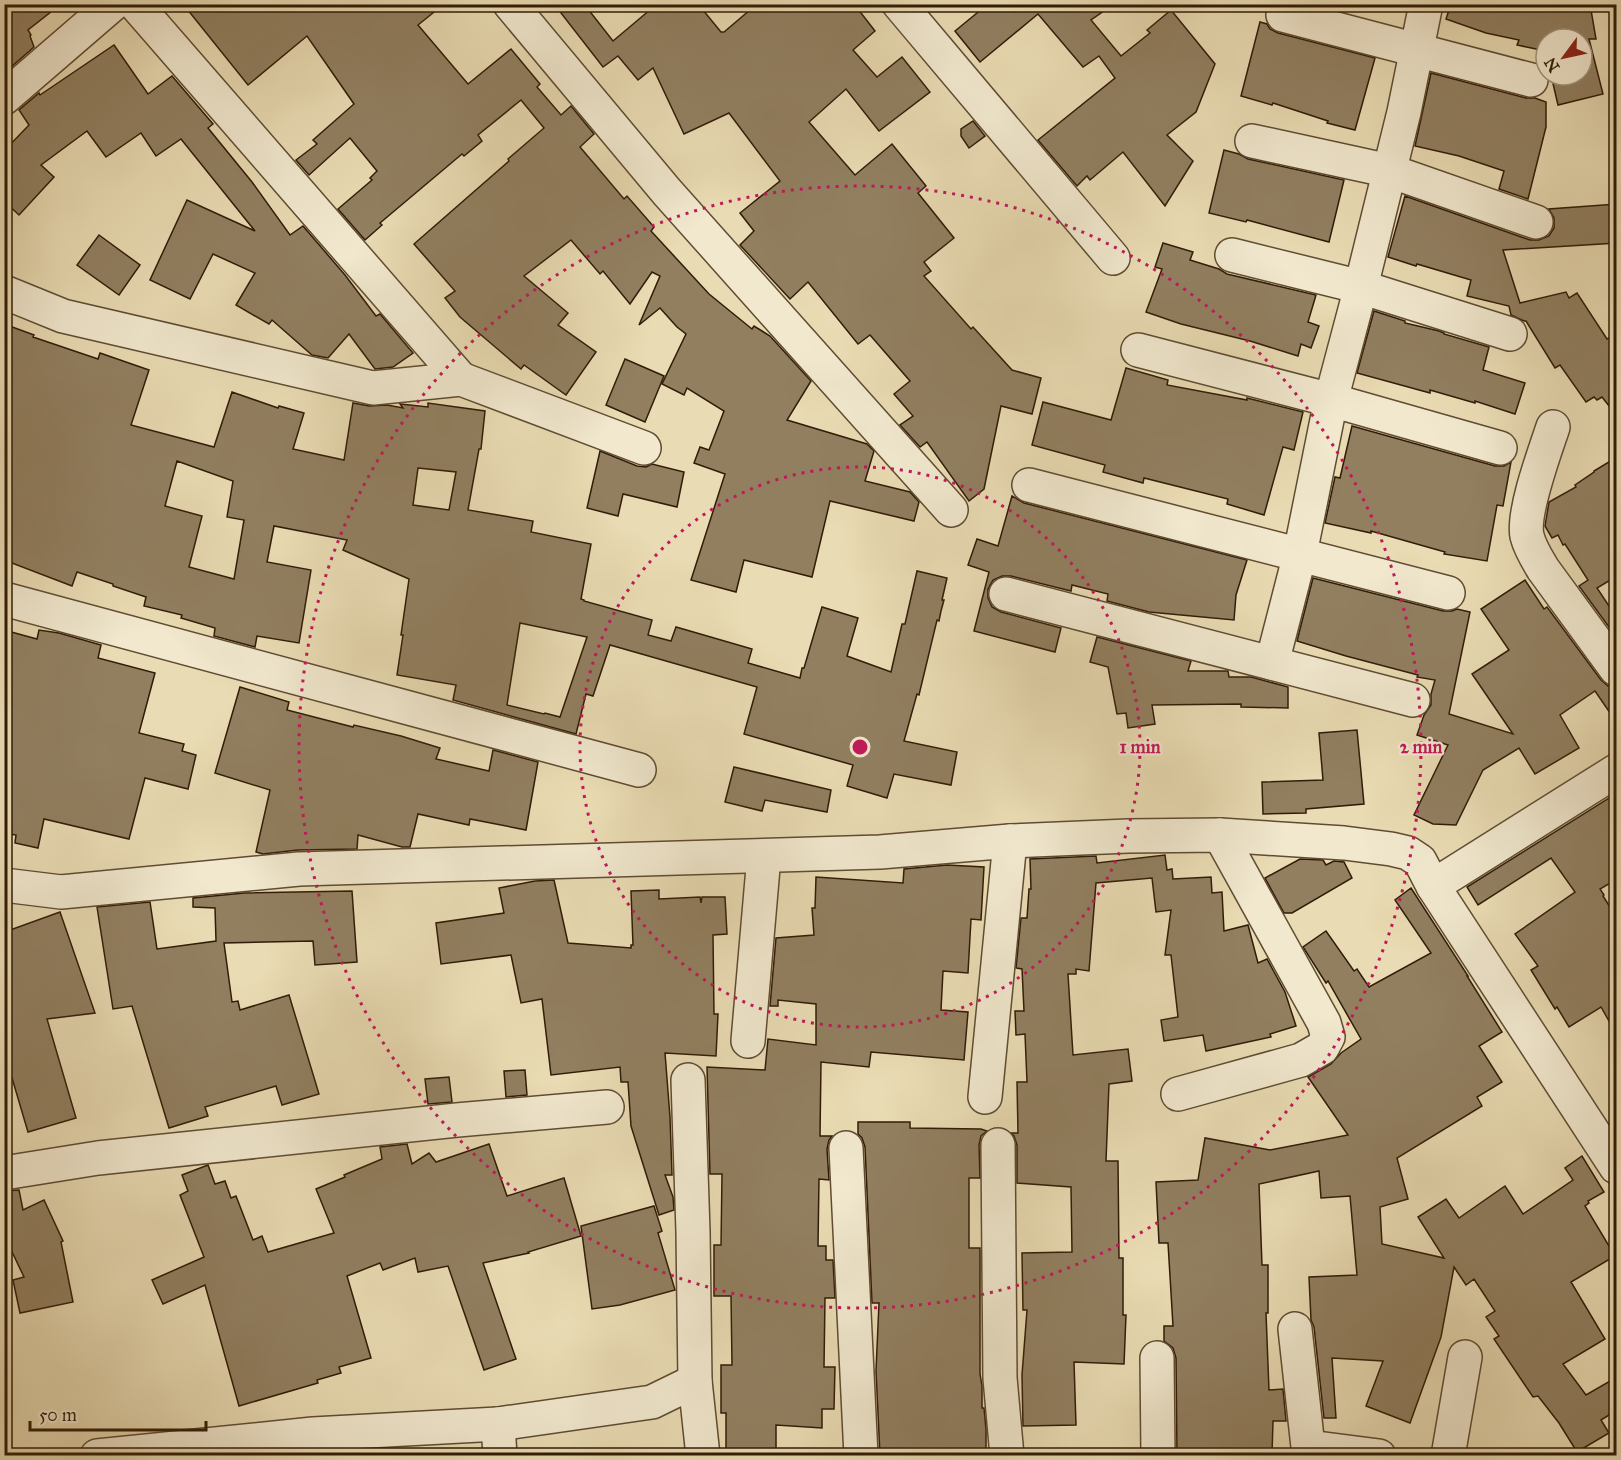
<svg xmlns="http://www.w3.org/2000/svg" width="1621" height="1460" font-family="'IM FELL Great Primer',serif">
<style>
.building{fill:#917f60;stroke:#311c07;stroke-width:1.5;fill-rule:evenodd}
.lines{fill:none;stroke-linecap:round;stroke-linejoin:round}
.minor-casing{stroke:#5f4c32;stroke-width:36}
.minor{stroke:#f1e8ce;stroke-width:33}
.ring{fill:none;stroke:#c2185b;stroke-width:3;stroke-dasharray:3 6}
.centre{fill:#c2185b;stroke:#f1e8ce;stroke-width:3}
.ring-label{font-size:18px;text-anchor:middle;font-weight:bold;fill:#c2185b;stroke:#f1e8ce;stroke-width:4.5;stroke-linejoin:round;paint-order:stroke}
</style>
<rect width="100%" height="100%" fill="#e9dbb3"/>
<filter id="stains"><feTurbulence type="fractalNoise" baseFrequency=".00333" numOctaves="4"/><feColorMatrix values="0 0 0 0 .2 0 0 0 0 .09 0 0 0 0 .02 0 0 0 .5 -.17"/></filter>
<radialGradient id="worn" r=".72"><stop offset=".6" stop-color="#630" stop-opacity="0"/><stop offset="1" stop-color="#630" stop-opacity=".3"/></radialGradient>
<!-- building -->
<g class="building">
<path d="M4,4H61L28,30L31,35L30,36L34,47L4,73Z"/>
<path d="M183,4H444L418,25L468,84L511,49L540,84L537,87L561,115L571,106L594,134L580,147L624,199L627,196L654,227L651,231L709,294L752,329L754,326L770,336L811,381L787,420L867,444L874,451L865,481L910,492L919,502L914,521L830,501L812,577L744,560L736,592L691,580L725,474L694,463L700,447L709,450L724,411L687,388L684,395L662,384L686,334L677,327L660,308L639,325L660,276L652,272L630,304L603,271L600,274L571,240L524,276L568,313L558,325L596,352L566,395L524,365L521,369L460,317L445,298L455,291L414,244L509,161L508,159L544,128L521,100L478,135L482,141L464,156L462,154L380,223L382,225L365,240L338,209L372,180L370,178L377,171L350,138L309,175L296,160L317,144L313,140L354,104L307,36L248,85Z"/>
<path d="M554,4H584L613,41L657,4H698L721,32H724L757,4H854L875,31L853,50L877,77L902,57L930,92L879,131L846,89L809,122L855,175L892,144L926,186L918,193L954,238L924,262L931,271L924,276L971,329L973,327L1012,370L1041,378L1032,414L1001,406L984,489L969,501L927,442L920,447L900,425L913,416L894,394L910,381L870,335L858,344L808,282L790,299L740,245L754,231L740,213L780,181L729,113L684,134L653,68L638,80L618,56L603,67Z"/>
<path d="M988,4H1114L1091,20L1121,56L1150,33L1147,30L1171,10L1215,64L1196,112L1167,135L1193,161L1165,206L1123,152L1090,180L1087,176L1077,186L1038,140L1115,78L1099,56L1083,67L1038,14L980,62L955,31Z"/>
<path d="M1451,4L1536,6L1590,4L1596,39H1589L1603,94L1558,105L1551,75H1582V39H1586H1546V51L1517,45L1519,40L1486,33L1446,19Z"/>
<path d="M1260,22L1267,24L1270,29L1278,33L1375,58L1355,130L1327,123L1328,121L1273,103L1272,105L1241,96Z"/>
<path d="M114,45L148,94L172,76L213,124L208,128L252,182L290,235L303,226L345,275L376,316L380,314L413,353L393,367L375,369L349,334L328,358L312,355L272,320L269,324L236,305L255,273L213,254L190,299L150,280L187,200L255,231L181,139L156,156L141,133L106,157L87,131L41,165L54,177L19,215L4,201V151L29,125L19,110L39,93L40,95Z"/>
<path d="M1431,73L1526,98H1535L1546,102V127L1528,199L1499,189L1504,171L1459,156L1415,146Z"/>
<path d="M973,121L985,136L969,148L961,136V129Z"/>
<path d="M1224,150L1239,154L1248,159L1344,180L1329,242L1247,220L1246,222L1209,213Z"/>
<path d="M1405,196L1530,240H1539L1549,236L1554,228V218L1549,209L1617,204V243L1503,250L1520,303L1566,292L1569,298L1577,293L1607,339L1609,338L1617,348V416L1602,397L1597,400L1594,397L1586,402L1560,365L1555,368L1526,321H1524L1511,315L1509,306L1467,296L1471,280L1417,264L1416,266L1388,257Z"/>
<path d="M99,235L140,265L119,295L77,265Z"/>
<path d="M1163,243L1193,252L1190,260L1219,269L1227,274L1316,295L1308,322L1319,326L1311,348L1301,344L1298,356L1250,341L1181,324L1146,312L1162,269L1155,267Z"/>
<path d="M1374,311L1405,321V323L1439,331L1444,333V334L1489,347L1483,370L1525,383L1515,414L1475,401V403L1430,390V393L1357,373Z"/>
<path d="M4,324L34,335L33,337L98,359L100,353L149,370L131,425L214,447L232,392L278,408L279,406L304,413L293,449L344,460L353,403L369,406L387,405L403,408L400,404L428,407V403L485,411L481,449H479L468,510L533,521L531,532L591,544L581,599L584,600V601L652,620L648,635L671,641L676,627L752,649L748,663L800,678L802,668H804L822,607L858,618L847,656L891,672L902,624H905L917,571L947,578L942,600H944L941,611L939,621L937,620L919,695L917,694L904,741L957,752L951,785L894,774L887,798L847,786L853,765L744,734L757,687L610,645L593,696L586,694L576,734L453,700L456,685L397,675L403,635H401L409,579L343,550L347,540L274,526L267,562L311,570L299,643L257,636L255,647L214,636L215,628L181,618L182,615L144,606L146,597L113,586V584L77,572L72,586L4,560ZM177,461L233,481L227,517L244,520L234,579L189,567L202,516L165,506ZM418,468L456,472L449,510L413,505ZM520,623L587,637L560,717L545,713L544,714L507,705Z"/>
<path d="M625,359L664,376L645,422L606,405Z"/>
<path d="M1126,368L1168,380L1167,385L1247,400V398L1303,412L1294,450L1283,447L1264,515L1227,504L1228,499L1144,478L1143,483L1103,472L1105,465L1032,445L1043,402L1111,420Z"/>
<path d="M1352,426L1495,466H1504L1511,462L1503,506L1497,505L1487,561L1444,554L1445,552L1371,531V533L1325,523L1335,477L1340,478Z"/>
<path d="M600,451L637,466L646,467L652,464L684,472L677,507L623,494L618,516L587,508Z"/>
<path d="M1617,457V576L1597,588L1617,618V638L1579,586L1588,580L1565,544L1563,545L1558,535L1552,538L1545,526L1549,502L1576,487L1575,485L1594,472V471Z"/>
<path d="M1012,496L1024,503L1247,560L1236,595L1234,620L1149,612L1107,601L1108,594L1072,585L1071,591L1011,576H1002L993,580L988,589V598L992,607L1001,612L1061,628L1055,652L974,631L989,572L968,565L977,539L998,546Z"/>
<path d="M1313,578L1443,611H1452L1457,609L1470,612L1449,714L1513,734L1472,674L1509,650L1481,609L1525,580L1544,609L1547,607L1601,680L1608,686L1617,687V723L1595,691L1560,715L1579,748L1535,774L1519,748L1483,770L1456,825L1433,824L1414,815L1448,745L1417,735L1424,715L1431,705V694L1435,680L1417,677L1418,675L1346,656L1297,641Z"/>
<path d="M4,630L37,639L39,630L59,633L101,645L98,658L155,673L139,733L184,744L182,751L196,755L188,789L145,778L129,839L44,819L38,848L15,843L16,835L4,833Z"/>
<path d="M1097,637L1191,661L1188,671H1228L1229,677H1251L1288,687V708L1241,707V704L1152,705L1155,724L1128,728L1126,713L1117,714L1108,667L1090,662Z"/>
<path d="M240,687L289,702L287,710L353,727L354,725L401,736L440,748L436,759L489,771L493,750L538,762L526,830L470,819L469,825L418,814L410,847H402L358,835L357,849L298,850L263,854L256,852L270,790L215,773Z"/>
<path d="M1357,730L1364,804L1306,809V813L1263,814L1262,782L1323,780L1319,733Z"/>
<path d="M734,767L831,790L827,812L765,800L762,811L725,802Z"/>
<path d="M1617,793V879L1600,889L1604,895L1603,896L1617,918V1035L1601,1007L1569,1027L1557,1007L1555,1009L1531,970L1538,966L1515,934L1575,892L1551,858L1478,905L1467,887Z"/>
<path d="M1165,855L1167,870L1172,869L1173,879L1211,877L1212,893L1222,892L1224,931L1248,925L1258,963L1267,959L1285,992L1296,1026L1270,1034L1271,1037L1206,1051L1203,1035L1164,1041L1161,1020L1178,1017L1171,955H1165L1171,910L1156,912L1152,878L1096,883L1089,971L1076,969V974H1068L1073,1055L1128,1049L1132,1081L1109,1084L1106,1161H1118L1119,1258H1123V1315H1126L1124,1364L1074,1362L1076,1425L1023,1426L1022,1375L1027,1310H1023L1022,1253L1072,1252L1071,1187L1017,1183V1145L1014,1136L1011,1133H1018L1017,1082H1027L1025,1034L1016,1035L1015,1011H1024L1022,969L1016,968L1021,918H1027L1029,889H1031L1030,859L1096,856L1097,863Z"/>
<path d="M1300,859L1323,860L1326,865L1334,861L1344,862L1352,878L1292,913H1284L1265,878Z"/>
<path d="M947,865L984,867L981,920L971,919L968,973L943,971L941,1010L968,1012L964,1060L871,1052L869,1067L821,1062L820,1136H832L829,1140L827,1149L829,1180L819,1179L818,1246H826V1260H833L835,1298H825L824,1367H835L834,1409H822V1428L776,1425V1455H726V1413H721V1365H732L731,1296H714V1245H721L722,1174H710L707,1067L765,1070L768,1039L816,1045V1004L778,1000V1006H770L776,938L814,935L812,908H815L816,877L903,883L904,869Z"/>
<path d="M554,880L568,943L631,948V945H633L631,891L659,890V899L700,897L701,903L702,897H725L727,934L713,935L714,1014H718L716,1056L665,1053L670,1117L672,1175H665L673,1197L674,1210L659,1215L631,1126L628,1082H621L620,1067L551,1075L542,999L521,1003L511,955L441,964L436,923L504,913L499,888L535,881Z"/>
<path d="M1411,888L1468,976H1467L1502,1032L1479,1046L1502,1082L1477,1097L1482,1106L1397,1158L1408,1199L1380,1207L1382,1244L1444,1258L1418,1217L1446,1199L1459,1218L1505,1186L1523,1214L1573,1180L1565,1168L1582,1156L1604,1192L1588,1201L1589,1203L1585,1206L1615,1256L1571,1282L1605,1339L1563,1364L1586,1395L1617,1377V1410L1601,1420L1609,1433L1577,1452L1559,1423L1538,1396L1533,1397L1494,1339L1499,1336L1486,1317L1495,1311L1474,1279L1466,1285L1454,1267L1441,1337L1410,1423L1366,1406L1383,1361L1332,1358L1336,1418H1324L1314,1327L1311,1320L1309,1277L1357,1275L1350,1196L1321,1198L1319,1171L1259,1184L1262,1265H1268V1313H1266L1269,1390L1283,1389L1286,1421H1273L1272,1455H1177L1176,1358L1173,1348L1164,1341V1326H1173L1168,1243H1159L1156,1182L1198,1180L1205,1138L1270,1150L1348,1135L1308,1077L1331,1064L1341,1053L1361,1039L1328,981L1326,983L1303,947L1326,931L1354,971L1357,969L1369,987L1431,953L1395,900Z"/>
<path d="M352,891L357,962L315,965L313,941L224,943L232,1002L238,1001L240,1010L289,995L319,1094L282,1105L276,1086L205,1107L208,1116L169,1128L132,1006L113,1009L97,907L150,902L157,949L216,941L215,908L193,907V898L244,893Z"/>
<path d="M60,912L95,1013L47,1019L76,1118L28,1132L4,1051V929H13Z"/>
<path d="M525,1070L527,1095L506,1097L504,1071Z"/>
<path d="M449,1077L452,1102L428,1104L425,1079Z"/>
<path d="M858,1122H910V1128L981,1129L987,1131L981,1136L979,1145L980,1178H969V1248H980V1374L982,1386V1408H984L986,1429V1455H880L876,1371L879,1303H872L865,1147L862,1138L858,1134Z"/>
<path d="M407,1144L412,1164L429,1153L436,1162L489,1144L507,1196L564,1178L581,1236L528,1252L529,1253L483,1263L516,1359L484,1370L448,1266L418,1272L415,1258L383,1270L380,1263L347,1276L371,1358L339,1367L341,1373L317,1380L318,1383L239,1406L205,1285L163,1304L152,1280L204,1257L180,1195L188,1191L182,1175L208,1165L215,1184L225,1181L231,1198L236,1196L253,1240L262,1236L268,1252L334,1233L316,1189L345,1177L344,1175L382,1159L380,1147Z"/>
<path d="M19,1190L23,1210L44,1200L63,1241L61,1242L73,1302L20,1313L13,1280L24,1277L4,1235V1191Z"/>
<path d="M654,1206L662,1231L658,1233L675,1290L620,1305L592,1309L581,1226Z"/>
</g>
<g class="lines">
<!-- minor casing -->
<g class="minor-casing">
<g id="minor">
<path d="M135,4L461,379"/>
<path d="M510,4L667,192L951,510"/>
<path d="M899,4L1113,258"/>
<path d="M1283,15L1531,80"/>
<path d="M4,98L113,4"/>
<path d="M1252,141L1390,171L1536,222"/>
<path d="M1232,255L1361,287L1510,334"/>
<path d="M4,292L63,316L373,388L461,379L644,448"/>
<path d="M1138,350L1331,400L1500,448"/>
<path d="M1553,427C1545,451 1522,513 1527,536C1530,548 1537,559 1543,569L1616,669"/>
<path d="M1029,485L1448,593"/>
<path d="M1006,594L1413,700"/>
<path d="M4,599L639,770"/>
<path d="M1272,663L1300,554L1331,400L1361,287L1404,112L1426,4"/>
<path d="M4,885L61,892L299,869L880,852L1010,841L1128,836L1220,835L1344,843L1391,849L1408,853L1420,861L1433,886L1616,1167"/>
<path d="M1433,886L1616,771"/>
<path d="M748,1041L764,856"/>
<path d="M688,1080L693,1232L695,1381L703,1456"/>
<path d="M1178,1094L1301,1060L1322,1048L1328,1037L1324,1023L1220,835"/>
<path d="M985,1097L1010,841"/>
<path d="M998,1145L1000,1378L1007,1456"/>
<path d="M846,1148L861,1456"/>
<path d="M4,1173L98,1158L457,1120L607,1107"/>
<path d="M1295,1329L1309,1456"/>
<path d="M1157,1358L1158,1456"/>
<path d="M498,1424L500,1456"/>
<path d="M1309,1447L1379,1456"/>
<path d="M97,1456L313,1434L498,1424L652,1402L695,1381"/>
<path d="M1448,1456L1465,1357"/>
</g>
</g>
<!-- minor -->
<use href="#minor" class="minor"/>
</g>
<!-- distance rings -->
<g class="ring">
<circle cx="860" cy="747" r="280"/>
<circle cx="860" cy="747" r="561"/>
</g>
<circle cx="860" cy="747" r="9" class="centre"/>
<g class="ring-label">
<text x="1140" y="753">1 min</text>
<text x="1421" y="753">2 min</text>
</g>
<!-- margin -->
<rect width="1621" height="1460" fill="none" stroke="#e9dbb3" stroke-width="24"/>
<rect x="6" y="6" width="1609" height="1448" fill="none" stroke="#311c07" stroke-width="3"/>
<rect x="12" y="12" width="1597" height="1436" fill="none" stroke="#311c07" stroke-width="1.5"/>
<!-- north arrow -->
<g transform="translate(1564 57) rotate(237)"><circle r="28" fill="#f1e8ce" stroke="#a4967e" stroke-width="1.5"/>
<path d="M0-4.5L10 22L0 15L-10 22Z" fill="#8f2418"/>
<text y="-9" font-size="16" font-weight="bold" text-anchor="middle" fill="#311c07">N</text>
</g>
<!-- scale -->
<path d="M30 1421v9h176v-9" fill="none" stroke="#311c07" stroke-width="3"/>
<text x="39" y="1421" font-size="18" fill="#311c07" stroke="#f1e8ce" stroke-width="4.5" paint-order="stroke">50 m</text>
<rect width="100%" height="100%" filter="url(#stains)"/>
<rect width="100%" height="100%" fill="url(#worn)"/>
</svg>
